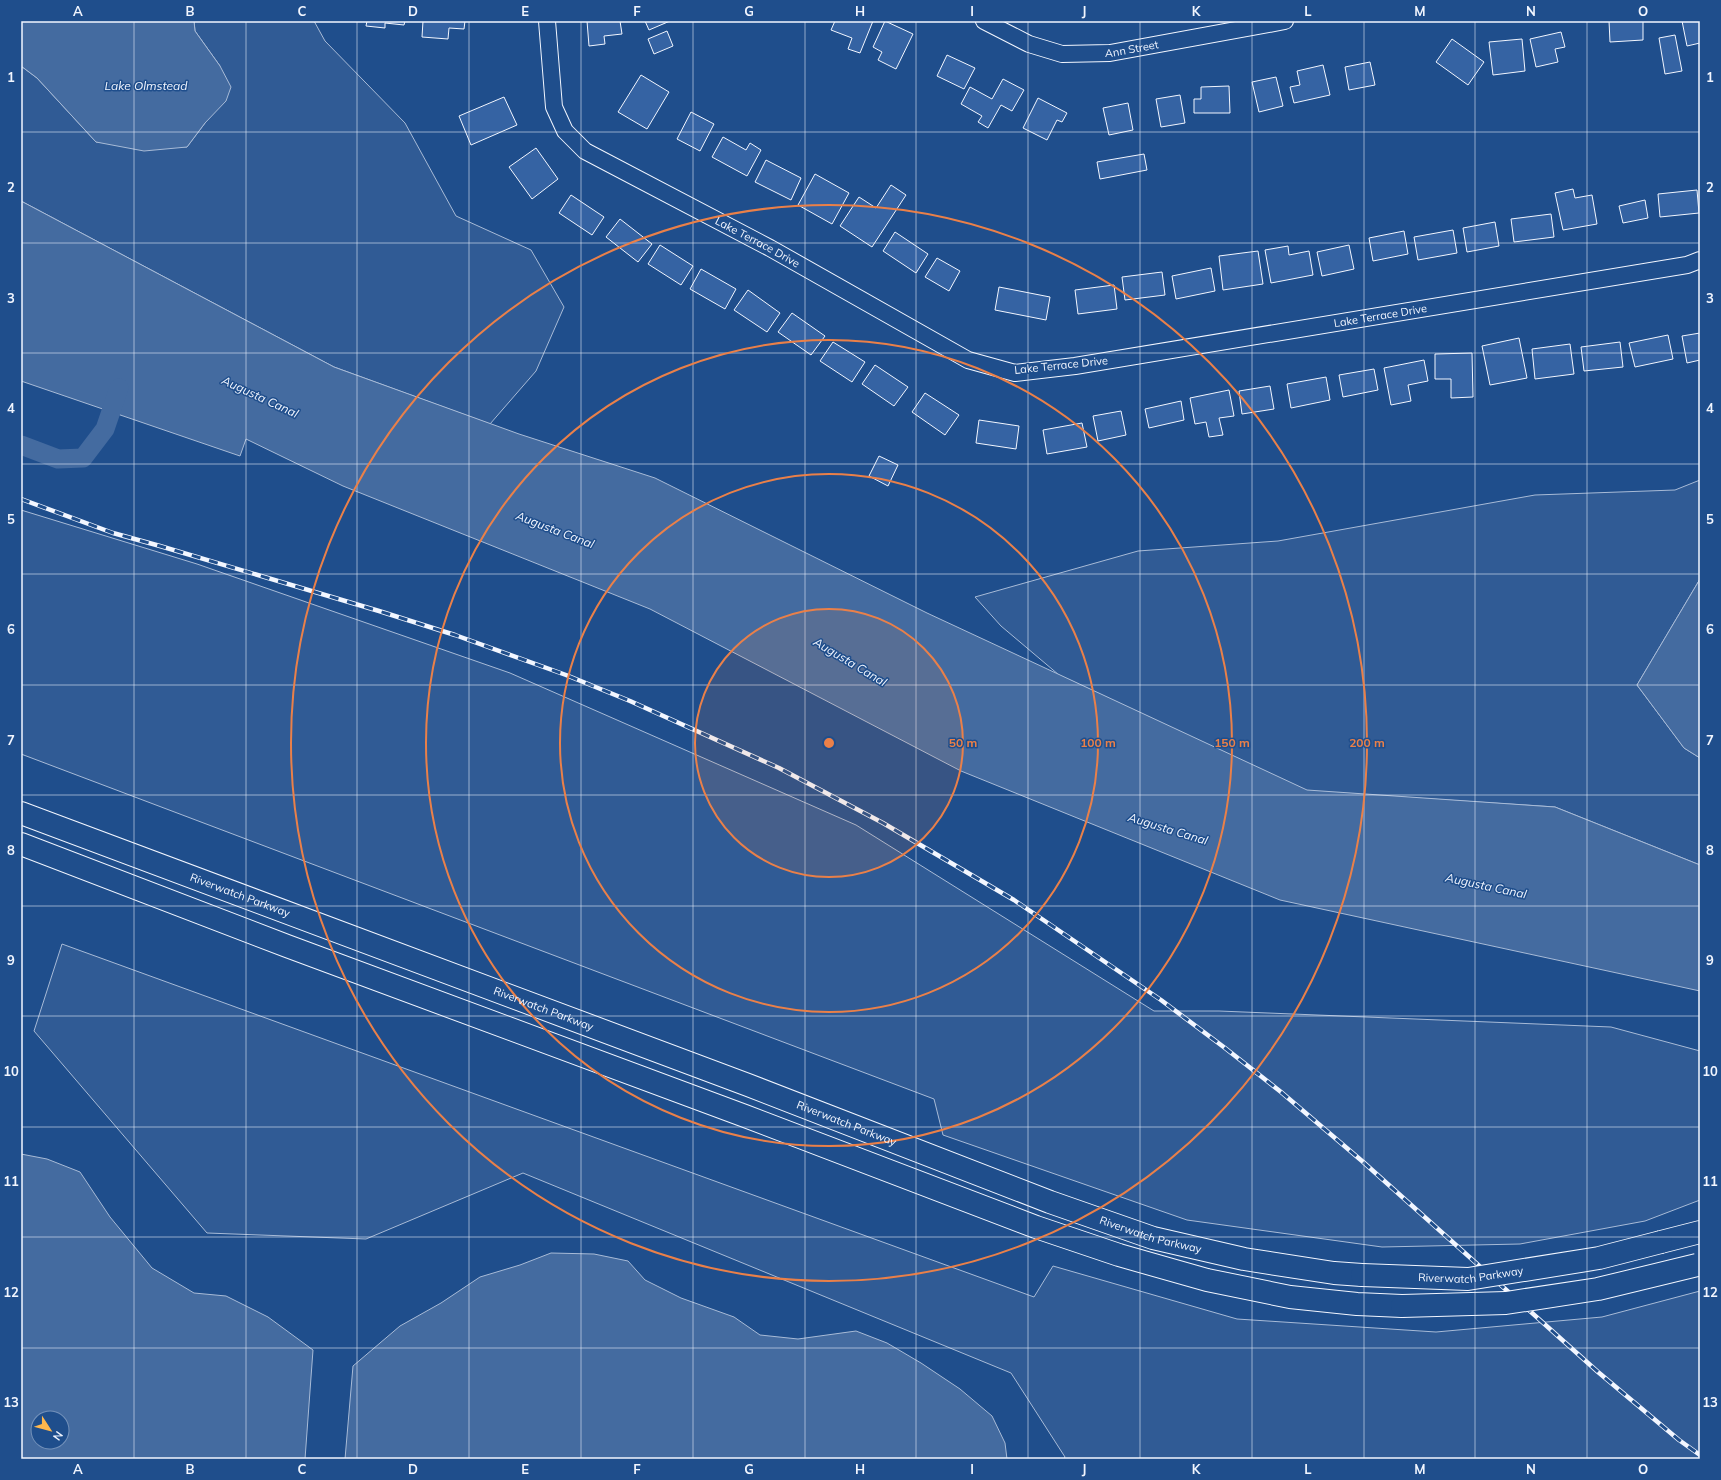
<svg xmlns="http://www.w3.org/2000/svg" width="1721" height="1480" font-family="Mulish,sans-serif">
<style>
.built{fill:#305b95;stroke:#a8bbd7}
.water{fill:#446ba0;stroke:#a8bbd7;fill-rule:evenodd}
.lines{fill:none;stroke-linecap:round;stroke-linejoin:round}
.canal{stroke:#446ba0;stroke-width:19}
.building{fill:#3563a3;stroke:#f2f6ff}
.minor-casing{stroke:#f2f6ff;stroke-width:18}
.primary-casing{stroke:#f2f6ff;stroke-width:24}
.minor{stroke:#1f4e8c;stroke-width:16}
.primary{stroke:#1f4e8c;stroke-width:22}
.rail-casing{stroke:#f2f6ff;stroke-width:4.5}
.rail{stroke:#1f4e8c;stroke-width:3;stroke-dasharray:9;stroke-linecap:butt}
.primary-bridge-casing{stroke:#f2f6ff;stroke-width:24;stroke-linecap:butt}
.primary-bridge{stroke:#1f4e8c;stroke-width:22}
.grid{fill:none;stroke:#f2f6ff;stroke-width:1;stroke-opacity:0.55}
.ring{fill:none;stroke:#ea8049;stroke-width:2}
.labels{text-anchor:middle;stroke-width:3;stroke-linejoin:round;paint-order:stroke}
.street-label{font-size:11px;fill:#f2f6ff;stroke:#1f4e8c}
.water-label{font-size:12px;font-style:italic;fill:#f2f6ff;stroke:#1f4e8c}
.centre{fill:#ea8049;stroke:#1f4e8c;stroke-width:2}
.ring-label{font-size:12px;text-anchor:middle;font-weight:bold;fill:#ea8049;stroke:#1f4e8c;stroke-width:3;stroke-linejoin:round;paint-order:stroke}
.neatline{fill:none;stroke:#f2f6ff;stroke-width:1.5}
.grid-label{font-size:13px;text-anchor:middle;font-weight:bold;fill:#f2f6ff}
</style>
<rect width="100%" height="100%" fill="#1f4e8c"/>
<!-- built -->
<g class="built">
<path d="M194,21H314L325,41L405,123L456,216L531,250L564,307L536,371L490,424L334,367L21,201V66L37,78L96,142L187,147L205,123L220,66L195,31Z"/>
<path d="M1700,480V579L1637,685L1684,748L1700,758V865L1555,807L1307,791L1059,675L1001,626L975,597L1138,551L1278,541L1535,495L1675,490Z"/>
<path d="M21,510L197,564L510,673L856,825L1154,1011H1219L1611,1027L1700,1051V1200L1645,1221L1520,1244L1382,1247L1187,1220L943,1135L934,1099L21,754Z"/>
<path d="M62,944L1034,1297L1053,1266L1237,1319L1436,1332L1602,1317L1700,1291V1459H1064L1065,1457L1011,1373L523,1173L366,1239L207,1233L34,1031Z"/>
</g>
<!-- water -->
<g class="water">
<path d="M21,21H194L195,31L220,66L231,87L226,101L205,123L187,147L144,151L96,142L37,78L21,66Z"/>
<path d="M21,201L334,367L519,434L655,478L927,613L1307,790L1555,807L1700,865V991L1280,900L961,771L650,609L343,486L246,439L240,456L21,381Z"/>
<path d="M1700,579V758L1684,748L1637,685Z"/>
<path d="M21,1154L47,1159L80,1172L110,1217L152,1268L194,1293L226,1296L268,1317L313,1350L305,1459H21ZM38,1418H62V1442H38Z"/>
<path d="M551,1253L594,1254L628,1261L645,1280L681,1298L734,1317L760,1335L798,1339L856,1331L887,1343L921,1363L960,1389L992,1416L1005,1443L1007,1459H345L353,1366L400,1326L441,1303L480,1277L520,1265Z"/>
</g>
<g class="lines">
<!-- canal -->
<path class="canal" d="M21,445L58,459L83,458L105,429L119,388"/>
</g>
<!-- building -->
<g class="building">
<path d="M367,21H405L404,25L385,23V28L366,26Z"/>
<path d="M423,21H465L464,29L449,28L448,39L422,37Z"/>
<path d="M587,21H620L622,34L604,36L605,44L589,46Z"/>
<path d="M645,21H670L649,30Z"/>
<path d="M835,21H873L860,53L848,49L852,38L831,30Z"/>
<path d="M885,21L913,34L896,69L878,60L882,52L873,47Z"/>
<path d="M1609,21H1643V40L1610,42Z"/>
<path d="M1682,21H1700V43L1687,46Z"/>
<path d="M667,31L673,46L654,54L648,39Z"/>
<path d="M1561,32L1565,47L1555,49L1558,62L1536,67L1530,39Z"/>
<path d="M1675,35L1682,71L1665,74L1659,38Z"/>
<path d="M1452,39L1484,62L1468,85L1436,62Z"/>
<path d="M1522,39L1525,71L1493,75L1489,42Z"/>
<path d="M947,55L975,68L964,89L937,76Z"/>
<path d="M1370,62L1375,85L1349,90L1345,67Z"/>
<path d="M1323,65L1330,95L1294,103L1290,87L1300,85L1297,71Z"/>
<path d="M641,75L669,92L647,129L618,112Z"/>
<path d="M1276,77L1283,106L1259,112L1252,82Z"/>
<path d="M1003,79L1024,90L1012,111L1001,105L988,128L978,122L982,116L961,104L970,87L992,99Z"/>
<path d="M1229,86L1230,113H1194V99H1201V87Z"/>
<path d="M1180,95L1185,123L1161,127L1156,99Z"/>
<path d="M504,97L517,125L471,145L459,116Z"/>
<path d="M1038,98L1067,113L1062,122L1057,120L1047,140L1023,128Z"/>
<path d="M1128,103L1133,130L1109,135L1103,108Z"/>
<path d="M691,112L714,124L700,151L677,139Z"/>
<path d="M723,137L746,150L750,143L761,150L747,176L712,157Z"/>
<path d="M536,148L558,179L532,199L509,167Z"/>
<path d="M1144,154L1147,170L1100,179L1097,162Z"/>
<path d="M766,160L801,178L791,200L755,182Z"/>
<path d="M815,174L849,193L832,224L798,205Z"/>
<path d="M891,185L906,195L872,247L840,226L859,197L876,208Z"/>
<path d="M1573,189L1575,198L1592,195L1597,224L1563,230L1555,193Z"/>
<path d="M1697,190L1699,213L1660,217L1658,194Z"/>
<path d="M571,195L604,217L592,235L559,213Z"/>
<path d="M1645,200L1648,218L1623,223L1619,206Z"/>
<path d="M1551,214L1554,237L1514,242L1511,219Z"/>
<path d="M620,219L652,244L638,262L606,237Z"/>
<path d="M1495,222L1499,246L1467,252L1463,228Z"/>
<path d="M1453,230L1457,253L1418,260L1414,237Z"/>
<path d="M1404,231L1408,254L1373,261L1369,238Z"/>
<path d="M895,232L928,254L916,273L883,251Z"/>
<path d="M660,245L693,266L681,285L648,264Z"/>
<path d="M1349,245L1354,269L1322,276L1317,252Z"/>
<path d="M1288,246L1289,255L1309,251L1313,275L1271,283L1265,250Z"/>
<path d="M1258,251L1263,284L1223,290L1219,256Z"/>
<path d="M937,258L960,271L949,291L925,277Z"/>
<path d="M1211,268L1215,291L1176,299L1172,276Z"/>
<path d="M701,269L736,289L725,309L690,289Z"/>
<path d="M1162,272L1165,295L1125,300L1122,277Z"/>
<path d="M1114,285L1117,309L1078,314L1075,290Z"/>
<path d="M999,287L1050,297L1046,320L995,310Z"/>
<path d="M748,290L780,313L767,332L734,310Z"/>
<path d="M792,313L825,336L811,355L778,332Z"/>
<path d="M1700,333V360L1687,363L1682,336Z"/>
<path d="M1668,335L1673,359L1635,367L1629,343Z"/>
<path d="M1519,338L1527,378L1490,385L1482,346Z"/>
<path d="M833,342L865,362L852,382L820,361Z"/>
<path d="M1620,342L1623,367L1584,371L1581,347Z"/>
<path d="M1570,344L1574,374L1535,379L1532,349Z"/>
<path d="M1472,353L1473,397L1451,398V379H1435V354Z"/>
<path d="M1424,360L1428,381L1408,385L1411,401L1391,405L1384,368Z"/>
<path d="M875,365L908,387L894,406L862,384Z"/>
<path d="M1374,369L1378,390L1343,397L1339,375Z"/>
<path d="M1326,377L1330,400L1291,408L1287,384Z"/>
<path d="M1270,386L1274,409L1242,414L1239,391Z"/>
<path d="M1229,390L1234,416L1219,418L1223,435L1209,437L1206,422L1195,424L1190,398Z"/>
<path d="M925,393L959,415L945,435L912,412Z"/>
<path d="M1181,401L1184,420L1149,428L1145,409Z"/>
<path d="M1121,411L1126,435L1098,441L1093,416Z"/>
<path d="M979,420L1019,426L1016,449L976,443Z"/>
<path d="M1082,423L1087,447L1047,454L1043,430Z"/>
<path d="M879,456L898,465L888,486L869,476Z"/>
</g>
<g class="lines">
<!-- minor casing -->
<g class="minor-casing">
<g id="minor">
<path id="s1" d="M547,21L554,107L565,131L585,151L770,248L968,360L1015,373L1075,366L1687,265L1700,260"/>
<path id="s2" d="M984,21L1029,44L1062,54L1110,53L1285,21"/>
</g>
</g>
<!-- primary casing -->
<g class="primary-casing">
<g id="primary">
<path id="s3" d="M21,813L748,1085L1050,1202L1153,1238L1244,1259L1334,1273L1362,1275"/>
<path d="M21,844L287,946L745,1116L1036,1227L1119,1255L1207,1280L1290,1297L1357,1304L1402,1306"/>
<path d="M1661,1242L1700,1232"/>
</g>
</g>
<!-- minor -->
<use href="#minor" class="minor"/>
<!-- primary -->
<use href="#primary" class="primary"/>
<!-- rail casing -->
<g class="rail-casing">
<path id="rail" d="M21,499L113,533L160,546L379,611L455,635L566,675L630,701L779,768L883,823L1014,900L1161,1000L1225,1048L1281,1092L1362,1161L1598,1372L1679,1440L1700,1455"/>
</g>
<!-- rail -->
<use href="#rail" class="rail"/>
<!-- primary-bridge casing -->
<g class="primary-bridge-casing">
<g id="primary-bridge">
<path id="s4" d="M1362,1275L1468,1279L1599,1258L1661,1242"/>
<path d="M1402,1306L1506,1303L1598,1289L1697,1265"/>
</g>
</g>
<!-- primary-bridge -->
<use href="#primary-bridge" class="primary-bridge"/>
</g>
<!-- grid -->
<path class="grid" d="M134,21V1459M246,21V1459M357,21V1459M469,21V1459M581,21V1459M693,21V1459M805,21V1459M916,21V1459M1028,21V1459M1140,21V1459M1252,21V1459M1364,21V1459M1475,21V1459M1587,21V1459M21,132H1700M21,243H1700M21,353H1700M21,464H1700M21,574H1700M21,685H1700M21,795H1700M21,906H1700M21,1016H1700M21,1127H1700M21,1237H1700M21,1348H1700"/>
<!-- distance rings -->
<circle cx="829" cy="743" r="134" fill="#ea8049" fill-opacity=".12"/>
<g class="ring">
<circle cx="829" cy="743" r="134"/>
<circle cx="829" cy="743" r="269"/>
<circle cx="829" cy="743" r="403"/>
<circle cx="829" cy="743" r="538"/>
</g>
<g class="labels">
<!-- street labels -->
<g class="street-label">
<text dy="4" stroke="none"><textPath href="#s2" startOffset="155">Ann Street</textPath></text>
<text dy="4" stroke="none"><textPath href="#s1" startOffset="336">Lake Terrace Drive</textPath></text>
<text dy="4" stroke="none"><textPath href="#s1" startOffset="996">Lake Terrace Drive</textPath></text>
<text transform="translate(1061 365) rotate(-6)" y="4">Lake Terrace Drive</text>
<text dy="4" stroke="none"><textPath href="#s3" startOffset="234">Riverwatch Parkway</textPath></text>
<text dy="4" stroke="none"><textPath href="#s3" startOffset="558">Riverwatch Parkway</textPath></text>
<text dy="4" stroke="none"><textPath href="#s3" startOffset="882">Riverwatch Parkway</textPath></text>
<text dy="4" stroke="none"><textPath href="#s3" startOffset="1206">Riverwatch Parkway</textPath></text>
<text dy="4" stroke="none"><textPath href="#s4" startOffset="109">Riverwatch Parkway</textPath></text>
</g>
<!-- water labels -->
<g class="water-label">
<text x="146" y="90">Lake Olmstead</text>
<text transform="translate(260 397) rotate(25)" y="4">Augusta Canal</text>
<text transform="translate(555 530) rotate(21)" y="4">Augusta Canal</text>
<text transform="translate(850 662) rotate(31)" y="4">Augusta Canal</text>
<text transform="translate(1168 829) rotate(17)" y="4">Augusta Canal</text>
<text transform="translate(1486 886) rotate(12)" y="4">Augusta Canal</text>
</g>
</g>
<circle cx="829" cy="743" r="6" class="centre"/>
<g class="ring-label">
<text x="963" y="747">50 m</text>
<text x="1098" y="747">100 m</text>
<text x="1232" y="747">150 m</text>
<text x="1367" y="747">200 m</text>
</g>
<!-- border -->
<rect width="1721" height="1480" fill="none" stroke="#1f4e8c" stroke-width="44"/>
<!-- north arrow -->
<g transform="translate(50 1430) rotate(126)"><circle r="19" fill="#1f4e8c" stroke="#7391ba"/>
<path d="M0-3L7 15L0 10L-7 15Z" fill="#ffb74d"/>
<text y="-6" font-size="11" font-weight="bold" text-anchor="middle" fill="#f2f6ff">N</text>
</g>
<rect x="22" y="22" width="1677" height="1436" class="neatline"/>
<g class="grid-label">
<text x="78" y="16">A</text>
<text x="190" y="16">B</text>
<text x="302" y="16">C</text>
<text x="413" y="16">D</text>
<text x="525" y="16">E</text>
<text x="637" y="16">F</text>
<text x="749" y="16">G</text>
<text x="860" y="16">H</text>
<text x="972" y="16">I</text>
<text x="1084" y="16">J</text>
<text x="1196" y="16">K</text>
<text x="1308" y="16">L</text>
<text x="1420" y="16">M</text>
<text x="1531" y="16">N</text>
<text x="1643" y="16">O</text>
<text x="11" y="82">1</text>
<text x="1710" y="82">1</text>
<text x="11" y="192">2</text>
<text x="1710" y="192">2</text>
<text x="11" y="303">3</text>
<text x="1710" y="303">3</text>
<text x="11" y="413">4</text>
<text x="1710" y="413">4</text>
<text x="11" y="524">5</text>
<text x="1710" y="524">5</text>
<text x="11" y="634">6</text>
<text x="1710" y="634">6</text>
<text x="11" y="745">7</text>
<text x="1710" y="745">7</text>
<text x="11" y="855">8</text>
<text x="1710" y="855">8</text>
<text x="11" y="965">9</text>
<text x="1710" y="965">9</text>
<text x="11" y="1076">10</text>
<text x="1710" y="1076">10</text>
<text x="11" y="1186">11</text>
<text x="1710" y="1186">11</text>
<text x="11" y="1297">12</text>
<text x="1710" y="1297">12</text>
<text x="11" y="1407">13</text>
<text x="1710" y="1407">13</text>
<text x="78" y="1474">A</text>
<text x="190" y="1474">B</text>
<text x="302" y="1474">C</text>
<text x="413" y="1474">D</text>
<text x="525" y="1474">E</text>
<text x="637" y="1474">F</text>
<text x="749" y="1474">G</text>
<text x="860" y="1474">H</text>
<text x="972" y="1474">I</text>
<text x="1084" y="1474">J</text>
<text x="1196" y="1474">K</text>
<text x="1308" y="1474">L</text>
<text x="1420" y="1474">M</text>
<text x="1531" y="1474">N</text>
<text x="1643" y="1474">O</text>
</g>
</svg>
